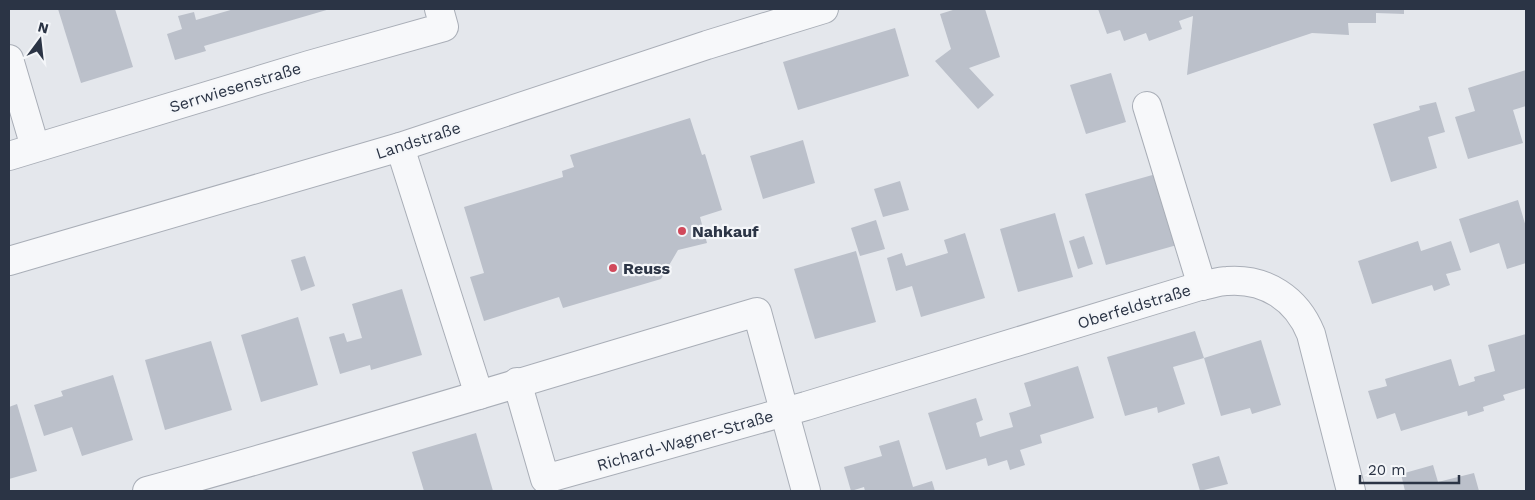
<svg xmlns="http://www.w3.org/2000/svg" width="1535" height="500" font-family="'Work Sans',sans-serif">
<style>
.building{fill:#bbc0ca}
.lines{fill:none;stroke-linecap:round;stroke-linejoin:round}
.minor-casing{stroke:#a9aeb7;stroke-width:30}
.minor{stroke:#f7f8fa;stroke-width:28}
.poi-dot{fill:#d1495b;stroke:#f4f6f9;stroke-width:2}
.labels{text-anchor:middle;stroke-width:4.5;stroke-linejoin:round;paint-order:stroke}
.street-label{font-size:16px;fill:#2b3445;stroke:#f4f6f9}
.poi-label{font-size:16px;font-weight:bold;fill:#2b3445;stroke:#f4f6f9;text-anchor:start}
</style>
<rect width="100%" height="100%" fill="#e4e7ec"/>
<!-- building -->
<g class="building">
<path d="M58,9H115L133,67L81,83Z"/>
<path d="M234,9H330L204,46L206,51L175,60L167,34L182,29L178,16L194,12L196,20Z"/>
<path d="M956,9H985L1000,57L969,68L994,95L978,109L935,61L951,49L940,14Z"/>
<path d="M1098,9H1404V14L1376,13V23H1348L1349,35L1312,33L1187,75L1193,16L1179,21L1182,29L1149,41L1146,33L1124,41L1120,30L1107,34Z"/>
<path d="M895,28L909,76L798,110L783,62Z"/>
<path d="M1526,70V106L1513,110L1523,143L1468,159L1455,117L1475,111L1468,88Z"/>
<path d="M1111,73L1126,122L1086,134L1070,85Z"/>
<path d="M1436,102L1445,132L1428,137L1437,168L1391,182L1373,124L1420,110L1419,106Z"/>
<path d="M690,118L702,155L705,154L722,210L700,217L707,243L678,250L661,279L563,308L559,297L484,321L470,277L484,273L464,207L563,177L562,171L574,167L570,155Z"/>
<path d="M803,140L815,183L763,199L750,156Z"/>
<path d="M1156,174L1177,245L1106,265L1085,194Z"/>
<path d="M900,181L909,210L883,217L874,189Z"/>
<path d="M1518,200L1526,227V263L1507,269L1499,243L1470,253L1459,219Z"/>
<path d="M1055,213L1073,277L1018,292L1000,229Z"/>
<path d="M876,220L885,249L860,256L851,228Z"/>
<path d="M965,233L985,298L921,317L912,286L896,291L887,258L902,253L906,266L948,253L944,240Z"/>
<path d="M1084,236L1093,264L1078,269L1069,241Z"/>
<path d="M1418,241L1421,251L1451,241L1461,270L1446,274L1450,285L1434,291L1432,285L1372,304L1358,261Z"/>
<path d="M856,251L876,322L815,339L794,269Z"/>
<path d="M305,256L315,286L301,291L291,260Z"/>
<path d="M402,289L422,355L371,370L370,365L340,374L329,337L344,333L347,342L362,338L352,304Z"/>
<path d="M298,317L318,385L261,402L241,335Z"/>
<path d="M1195,331L1204,358L1173,367L1185,404L1158,413L1157,407L1125,416L1107,357Z"/>
<path d="M1526,334V388L1503,395L1505,400L1483,407L1484,411L1468,416L1467,411L1401,431L1395,413L1377,419L1368,391L1387,386L1385,379L1451,359L1459,386L1475,381L1474,377L1495,371L1488,345Z"/>
<path d="M1261,340L1281,405L1252,414L1250,408L1221,416L1204,358Z"/>
<path d="M211,341L232,410L165,430L145,360Z"/>
<path d="M1078,366L1094,418L1040,435L1042,443L1020,450L1025,465L1010,470L1007,460L988,466L986,458L946,470L928,413L976,398L983,420L976,423L980,437L999,431L1013,427L1009,413L1031,406L1024,383Z"/>
<path d="M113,375L133,440L82,456L72,427L44,436L34,405L63,396L61,391Z"/>
<path d="M17,404L37,471L9,479V407Z"/>
<path d="M476,433L493,491H424L412,452Z"/>
<path d="M899,440L913,487L932,481L935,491H865L864,487L851,491L844,467L882,456L879,446Z"/>
<path d="M1219,456L1228,484L1200,491L1192,464Z"/>
<path d="M1433,465L1438,482L1474,473L1479,491H1405L1401,474Z"/>
</g>
<g class="lines">
<!-- minor casing -->
<g class="minor-casing">
<g id="minor">
<path d="M9,59L35,147"/>
<path d="M1147,106L1202,286"/>
<path d="M400,147L479,395"/>
<path d="M9,156L309,65L444,27L439,9"/>
<path d="M9,261L400,147L707,45L824,9"/>
<path d="M517,382L545,479L806,406L1200,286C1209,285 1218,281 1227,281C1266,278 1297,299 1311,334L1351,491"/>
<path d="M147,491C351,435 554,372 757,312L806,491"/>
</g>
</g>
<!-- minor -->
<use href="#minor" class="minor"/>
</g>
<!-- markers -->
<g class="poi-dot">
<circle cx="682" cy="231" r="5"/>
<circle cx="613" cy="268" r="5"/>
</g>
<g class="labels">
<!-- street labels -->
<g class="street-label">
<text transform="translate(235 87) rotate(-17)" y="6">Serrwiesenstraße</text>
<text transform="translate(418 140) rotate(-18)" y="6">Landstraße</text>
<text transform="translate(1134 306) rotate(-17)" y="6">Oberfeldstraße</text>
<text transform="translate(685 440) rotate(-16)" y="6">Richard-Wagner-Straße</text>
</g>
<!-- poi labels -->
<g class="poi-label">
<text x="692" y="237">Nahkauf</text>
<text x="623" y="274">Reuss</text>
</g>
</g>
<!-- border -->
<rect width="1535" height="500" fill="none" stroke="#2b3445" stroke-width="20"/>
<!-- north arrow -->
<g transform="translate(40 40) rotate(15)" stroke="#f4f6f9" stroke-width="4" paint-order="stroke">
<path d="M0-4L9 19L0 12L-9 19Z" fill="#2b3445"/>
<text y="-8" font-size="14" font-weight="bold" text-anchor="middle" fill="#2b3445">N</text>
</g>
<!-- scale -->
<path d="M1360 475v8h99v-8" fill="none" stroke="#2b3445" stroke-width="2.5"/>
<text x="1368" y="475" font-size="15" fill="#2b3445" stroke="#f4f6f9" stroke-width="4" paint-order="stroke">20 m</text>
</svg>
